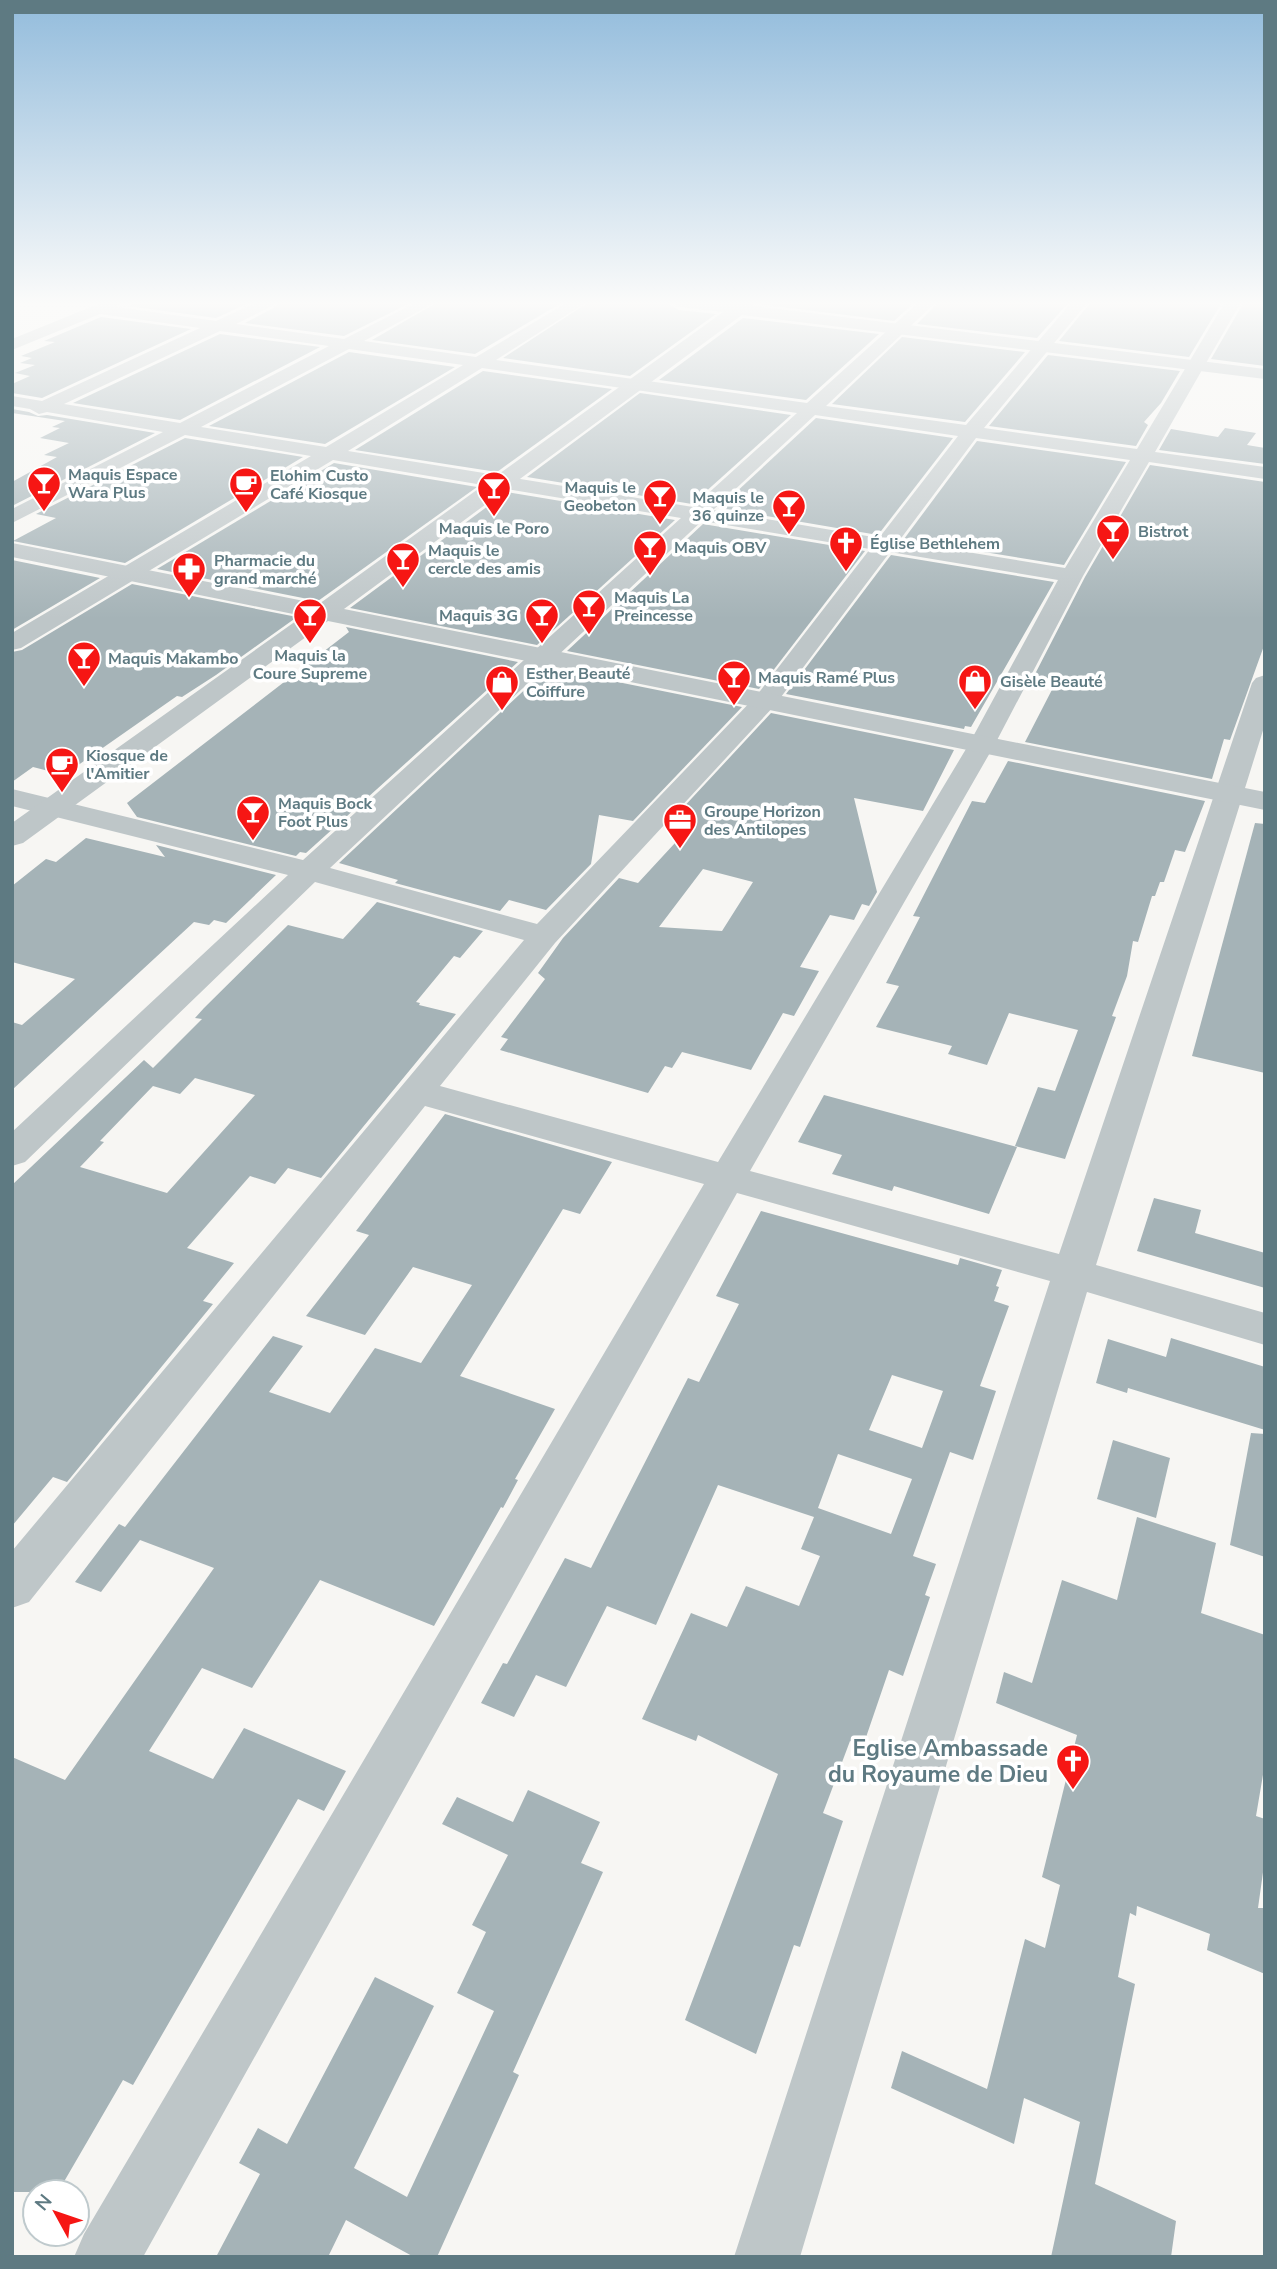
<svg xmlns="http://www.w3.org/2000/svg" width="1277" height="2269" font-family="'Nunito Sans',sans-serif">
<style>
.building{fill:#a5b3b7;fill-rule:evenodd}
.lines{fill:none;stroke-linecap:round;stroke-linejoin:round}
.minor{fill:#bec6c8;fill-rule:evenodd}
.tertiary{fill:#bec6c8;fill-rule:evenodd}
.labels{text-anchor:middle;stroke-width:7;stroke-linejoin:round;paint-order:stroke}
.far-poi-label{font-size:16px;font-weight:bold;fill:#5e7a82;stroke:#fff;text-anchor:start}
.near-poi-label{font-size:23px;font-weight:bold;fill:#5e7a82;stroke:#fff;text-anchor:end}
</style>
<rect width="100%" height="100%" fill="#f7f6f3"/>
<!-- building -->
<g class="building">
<path d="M138,302H251L216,318L128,306Z"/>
<path d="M280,302H412L344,336L245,323L275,307Z"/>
<path d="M438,302H563L475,354L372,340Z"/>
<path d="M589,302H653L669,304L679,310L716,314L630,376L503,358Z"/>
<path d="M759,302H915L894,321L758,304Z"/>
<path d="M939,302H1069L1037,338L917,324Z"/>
<path d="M1091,302H1222L1189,357L1059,341Z"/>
<path d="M1244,302H1265V366L1211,359Z"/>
<path d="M101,317L191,329L42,398L12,393V384L30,376L15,373L35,365L20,363L32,358L21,356L55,342L44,341Z"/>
<path d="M743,318L879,334L806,400L659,380Z"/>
<path d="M220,334L320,347L180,420L73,403Z"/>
<path d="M902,337L1025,352L965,422L832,404Z"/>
<path d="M349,352L455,367L325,444L209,426Z"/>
<path d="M1048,355L1180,371L1161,403L1144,422L1148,425L1136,446L989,426Z"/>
<path d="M483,371L612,389L497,472L355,450Z"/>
<path d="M640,393L791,415L692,504L527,477Z"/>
<path d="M12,409L29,412L38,416L47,415L155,433L12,506V482L57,457L44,455L69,443L40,438L60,428L52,427L65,421L12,413Z"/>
<path d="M816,418L953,438L878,535L719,508Z"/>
<path d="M1225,428L1256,433L1247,445L1265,448V464L1159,450L1171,429L1218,437Z"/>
<path d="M185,438L303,457L125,563L13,541L56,518L36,514Z"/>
<path d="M977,441L1126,462L1064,565L904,539Z"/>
<path d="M334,463L477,487L318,601L157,569Z"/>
<path d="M1150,465L1265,482V643L1230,740L1224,739L1212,779L1025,742L1057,680L1034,676L1085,577Z"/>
<path d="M507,492L675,520L537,645L350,608Z"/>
<path d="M703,524L865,551L759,689L567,651Z"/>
<path d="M891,555L1054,582L971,727L965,726L964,729L786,694Z"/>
<path d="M12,560L100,578L12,630Z"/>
<path d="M132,584L297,617L216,675L182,697L177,696L64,775L33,767L12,782V652L22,650Z"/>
<path d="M346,627L518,662L306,853L300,852L296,856L137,817L127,803L349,632Z"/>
<path d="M548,668L742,707L633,821L599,815L591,864L546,910L509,900L500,911L395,883L398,880L339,863Z"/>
<path d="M771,713L954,750L923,811L854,798L877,892L869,906L862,904L854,920L830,915L800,967L819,971L794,1016L783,1013L751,1070L682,1052L672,1068L665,1066L648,1093L500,1050L508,1039L501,1037L545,979L538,973L563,938L619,878L638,883L687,830L666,826ZM703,869L753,882L722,931L659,927Z"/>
<path d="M1008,761L1205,801L1185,852L1175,850L1164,882H1160L1155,896H1152L1138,942L1133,941L1127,976L1112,1016L1116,1017L1065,1159L1015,1146L1038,1087L1055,1091L1078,1030L1009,1013L987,1065L948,1054L952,1046L876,1027L899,986L886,983L920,917L913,916L972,801L985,803Z"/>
<path d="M1255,823L1265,824V1073L1192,1056Z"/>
<path d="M86,838L165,857L156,845L276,875L226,923L214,920L209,925L194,922L12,1090V1022L22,1025L75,979L12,962V886L46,859L56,862Z"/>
<path d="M377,902L483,931L460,958L454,956L416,1002L420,1003L419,1005L456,1014L321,1178L288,1168L275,1184L250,1176L187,1248L234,1263L203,1301L213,1304L67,1482L53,1477L12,1526V1185L144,1060L153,1068L202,1019L195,1018L204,1008L288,925L343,939ZM195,1078L255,1095L167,1193L80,1167L104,1142L100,1141L153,1086L180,1094Z"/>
<path d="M824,1095L1017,1147L989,1214L894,1186L892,1191L832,1174L842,1155L798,1142Z"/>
<path d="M445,1114L612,1162L580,1214L563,1209L460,1376L555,1409L515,1479L518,1480L503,1508L501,1507L434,1626L320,1580L252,1688L202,1668L149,1751L213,1779L244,1728L346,1771L324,1811L298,1799L133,2085L123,2080L58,2192H12V1757L65,1780L214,1568L140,1540L101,1592L75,1582L119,1524L125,1527L273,1336L303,1346L269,1392L330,1413L375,1348L421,1363L472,1285L413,1267L365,1335L306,1316L369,1235L356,1231Z"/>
<path d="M1154,1198L1201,1210L1195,1233L1265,1253V1288L1137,1251Z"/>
<path d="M761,1211L958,1265L960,1258L1002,1270L996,1286L999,1287L994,1301L1009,1306L980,1386L996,1391L973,1460L950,1452L913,1556L936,1564L925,1595L930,1597L903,1676L889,1670L863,1746L850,1741L823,1813L843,1821L800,1947L794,1945L756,2054L685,2020L778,1774L698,1735L696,1741L642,1719L691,1613L727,1627L746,1586L799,1606L820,1556L801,1549L814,1517L718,1485L656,1625L607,1606L566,1687L536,1675L514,1717L481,1703L503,1663L507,1664L565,1558L591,1568L688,1378L699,1382L739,1304L716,1296ZM892,1375L943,1391L922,1448L869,1430ZM838,1454L912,1479L891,1534L818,1508Z"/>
<path d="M1171,1338L1265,1367V1430L1128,1388L1127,1393L1096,1383L1108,1339L1166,1357Z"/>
<path d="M1251,1433L1265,1434V1557L1230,1545Z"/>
<path d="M1113,1440L1170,1458L1156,1518L1097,1499Z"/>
<path d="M1137,1517L1216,1543L1201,1613L1265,1635V1763L1256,1816L1265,1819V1858L1258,1908H1265V1974L1207,1950L1210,1934L1137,1906L1136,1916L1130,1913L1118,1977L1135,1984L1095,2184L1176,2221L1171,2257H1051L1080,2122L1024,2098L1014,2144L891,2088L902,2051L987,2089L1025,1939L1045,1948L1060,1885L1042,1877L1077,1735L996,1703L1004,1672L1032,1683L1062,1580L1117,1600Z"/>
<path d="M528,1790L600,1822L581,1863L603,1872L513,2072L519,2075L437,2257H414L346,2220L328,2257H216L260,2174L239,2163L258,2128L287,2144L375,1977L434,2006L354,2168L407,2197L494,2011L457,1993L486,1932L472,1925L508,1855L442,1824L457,1797L513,1822Z"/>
</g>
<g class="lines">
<!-- minor -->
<path class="minor" d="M103,302H124L117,307L216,321L257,302H277L274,305L236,324L344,339L417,302H436L364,341L476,357L568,302H587L496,360L807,403L919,302H936L826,406L966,425L1072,302H1088L984,428L1137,449L1225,302H1241L1155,452L1265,467V479L1149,462L1083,576L995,744L750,1171L1059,1254L1252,683L1256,678L1265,675V724L1096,1265L1265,1313V1345L1087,1292L800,2257H734L1050,1281L737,1193L143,2257H74L84,2234L704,1184L425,1106L29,1602L12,1608V1551L524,940L315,882L25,1162L12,1166V1132L288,875L12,806V789L303,860L681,518L333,460L21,648L12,650V633L311,456L185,435L12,523V509L163,432L47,412L39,414L30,409L12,406V396L42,401L200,328L100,314L12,350V339ZM220,331L329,346L180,423L64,404ZM349,349L463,365L326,447L201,427ZM482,368L797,413L693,507L348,451ZM815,415L958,436L879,538L713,510ZM976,438L1130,460L1065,568L899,541ZM702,521L870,549L757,695L537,924L330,868ZM890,552L1058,580L969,744L718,1162L440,1086L555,943L775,705Z"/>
<!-- tertiary -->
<path class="tertiary" d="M671,302L735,304L756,302L753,306L1265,369V379L742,315L344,609L1265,792V810L328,621L23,843L12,846V823L303,616L12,557V543L319,604L723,312L679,307Z"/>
</g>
<!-- sky -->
<linearGradient id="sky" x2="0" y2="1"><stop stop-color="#93bcdc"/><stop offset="0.49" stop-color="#fbfbfa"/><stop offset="1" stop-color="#fbfbfa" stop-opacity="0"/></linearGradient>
<rect width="1277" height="619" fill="url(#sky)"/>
<!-- icons -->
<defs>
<g id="bar-pin" transform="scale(1.75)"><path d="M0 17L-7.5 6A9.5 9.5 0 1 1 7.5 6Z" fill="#f61614" stroke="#fff"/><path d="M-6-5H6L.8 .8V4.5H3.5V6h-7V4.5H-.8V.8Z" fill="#fff"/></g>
<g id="cafe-pin" transform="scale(1.75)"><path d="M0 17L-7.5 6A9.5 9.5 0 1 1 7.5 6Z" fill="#f61614" stroke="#fff"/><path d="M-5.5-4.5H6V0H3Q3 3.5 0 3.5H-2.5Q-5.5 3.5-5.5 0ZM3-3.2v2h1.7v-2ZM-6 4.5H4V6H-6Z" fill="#fff"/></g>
<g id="church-pin" transform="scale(1.75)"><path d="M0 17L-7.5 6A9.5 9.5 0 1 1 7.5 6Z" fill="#f61614" stroke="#fff"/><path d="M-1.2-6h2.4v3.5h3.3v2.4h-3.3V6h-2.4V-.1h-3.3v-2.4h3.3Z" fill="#fff"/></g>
<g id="pharmacy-pin" transform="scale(1.75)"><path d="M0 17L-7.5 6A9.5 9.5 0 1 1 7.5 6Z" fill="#f61614" stroke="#fff"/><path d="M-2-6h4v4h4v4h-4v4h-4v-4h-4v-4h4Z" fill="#fff"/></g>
<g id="shop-pin" transform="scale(1.75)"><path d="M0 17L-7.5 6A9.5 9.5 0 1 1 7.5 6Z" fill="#f61614" stroke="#fff"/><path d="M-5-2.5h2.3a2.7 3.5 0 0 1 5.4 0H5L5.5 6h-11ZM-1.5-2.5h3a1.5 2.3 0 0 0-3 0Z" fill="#fff"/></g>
<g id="office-pin" transform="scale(1.75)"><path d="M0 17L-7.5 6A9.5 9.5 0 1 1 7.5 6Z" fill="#f61614" stroke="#fff"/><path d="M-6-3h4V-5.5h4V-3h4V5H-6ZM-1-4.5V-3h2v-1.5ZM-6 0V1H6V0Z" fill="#fff"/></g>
</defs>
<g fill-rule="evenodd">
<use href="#bar-pin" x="44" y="483"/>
<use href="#cafe-pin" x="246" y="484"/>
<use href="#bar-pin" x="494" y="488"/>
<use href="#bar-pin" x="660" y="496"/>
<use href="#bar-pin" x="789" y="506"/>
<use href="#bar-pin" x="1113" y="531"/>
<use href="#church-pin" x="846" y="543"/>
<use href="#bar-pin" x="650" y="547"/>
<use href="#bar-pin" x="403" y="559"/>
<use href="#pharmacy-pin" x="189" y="569"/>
<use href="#bar-pin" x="589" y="606"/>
<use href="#bar-pin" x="310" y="615"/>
<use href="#bar-pin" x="542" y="615"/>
<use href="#bar-pin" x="84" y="658"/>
<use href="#bar-pin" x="734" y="677"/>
<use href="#shop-pin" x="975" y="681"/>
<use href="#shop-pin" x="502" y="682"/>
<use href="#cafe-pin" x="62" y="764"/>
<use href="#bar-pin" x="253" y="812"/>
<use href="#office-pin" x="680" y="820"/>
<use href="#church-pin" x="1073" y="1761"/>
</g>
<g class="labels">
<!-- far-poi labels -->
<g class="far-poi-label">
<text x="68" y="480">Maquis Espace<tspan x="68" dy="18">Wara Plus</tspan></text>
<text x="270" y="481">Elohim Custo<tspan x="270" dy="18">Café Kiosque</tspan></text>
<text x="636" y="493" text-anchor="end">Maquis le<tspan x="636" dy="18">Geobeton</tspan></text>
<text x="764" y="503" text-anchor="end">Maquis le<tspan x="764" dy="18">36 quinze</tspan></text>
<text x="494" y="534" text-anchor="middle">Maquis le Poro</text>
<text x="1138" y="537">Bistrot</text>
<text x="870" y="549">Église Bethlehem</text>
<text x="674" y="553">Maquis OBV</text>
<text x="428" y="556">Maquis le<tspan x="428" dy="18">cercle des amis</tspan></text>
<text x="214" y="566">Pharmacie du<tspan x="214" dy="18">grand marché</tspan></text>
<text x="614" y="603">Maquis La<tspan x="614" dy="18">Preincesse</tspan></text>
<text x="518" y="621" text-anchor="end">Maquis 3G</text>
<text x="310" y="661" text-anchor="middle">Maquis la<tspan x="310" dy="18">Coure Supreme</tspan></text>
<text x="108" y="664">Maquis Makambo</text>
<text x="526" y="679">Esther Beauté<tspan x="526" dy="18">Coiffure</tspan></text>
<text x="758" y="683">Maquis Ramé Plus</text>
<text x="1000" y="687">Gisèle Beauté</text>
<text x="86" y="761">Kiosque de<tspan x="86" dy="18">l'Amitier</tspan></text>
<text x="278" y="809">Maquis Bock<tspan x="278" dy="18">Foot Plus</tspan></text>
<text x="704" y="817">Groupe Horizon<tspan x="704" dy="18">des Antilopes</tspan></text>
</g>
<!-- near-poi labels -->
<g class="near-poi-label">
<text x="1048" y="1756">Eglise Ambassade<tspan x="1048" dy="26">du Royaume de Dieu</tspan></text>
</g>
</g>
<!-- border -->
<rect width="1277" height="2269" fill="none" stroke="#5e7a82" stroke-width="28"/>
<!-- north arrow -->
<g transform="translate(56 2213) rotate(310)"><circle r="33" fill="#ffffff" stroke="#bfcacd" stroke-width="2"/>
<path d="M0-5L12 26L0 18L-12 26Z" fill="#f61614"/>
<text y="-10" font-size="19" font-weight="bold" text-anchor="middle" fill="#5e7a82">N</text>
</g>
</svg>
